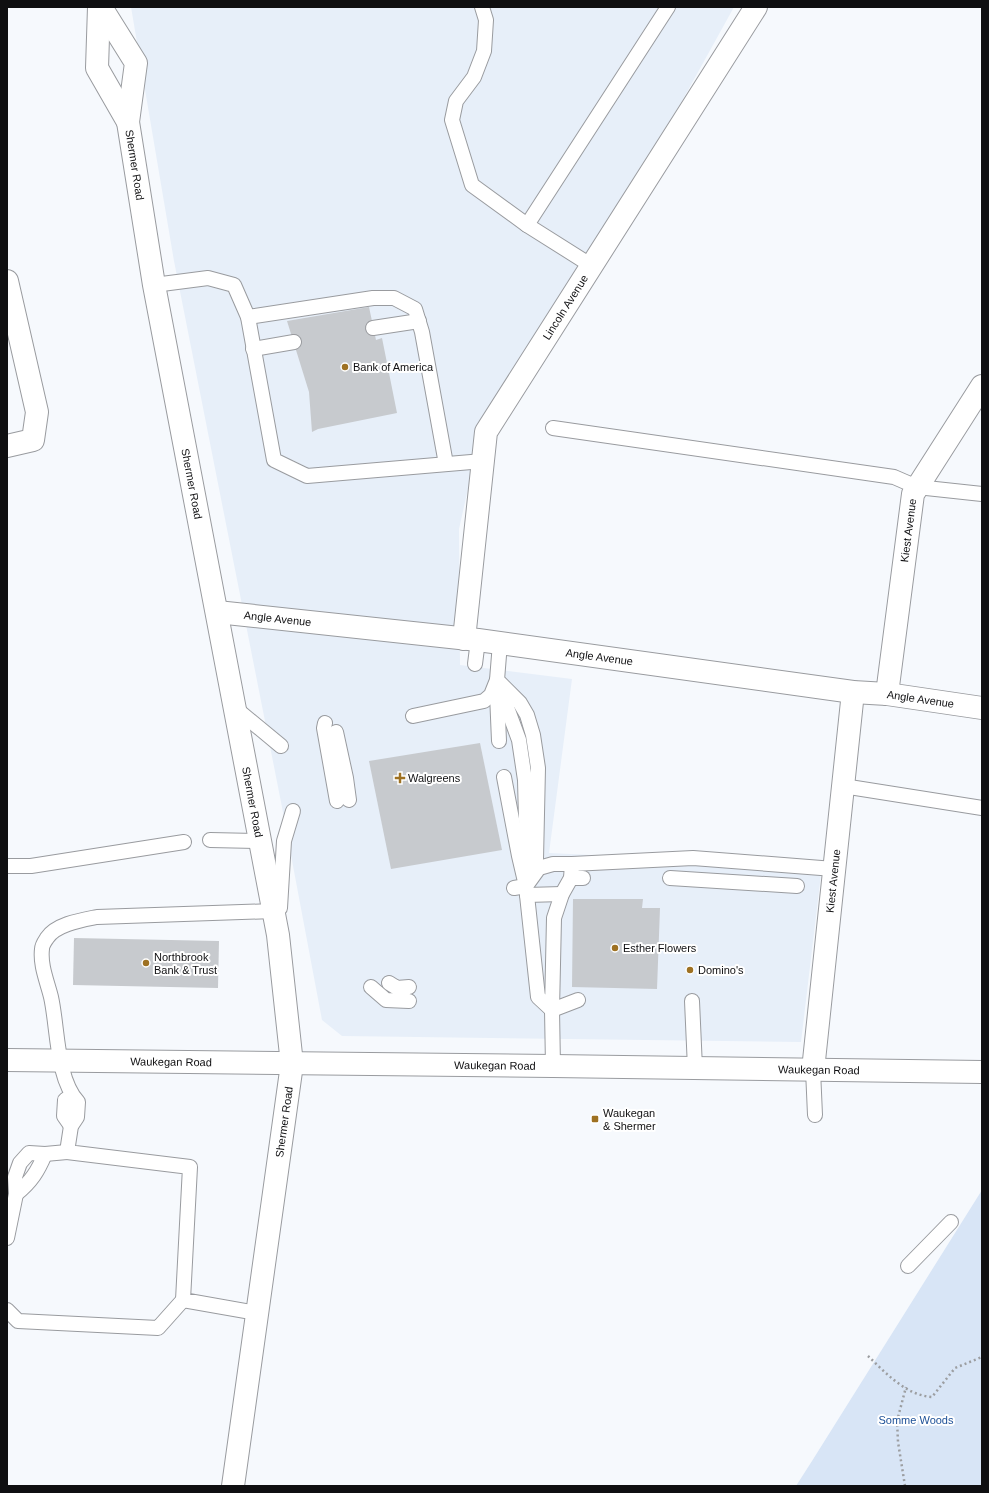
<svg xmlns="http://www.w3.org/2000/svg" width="989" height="1493" font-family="Helvetica,sans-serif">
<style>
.built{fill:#e7eff9}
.green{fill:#d8e5f6}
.building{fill:#c7cace}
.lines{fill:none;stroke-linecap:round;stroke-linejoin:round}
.service-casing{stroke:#999b9f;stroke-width:16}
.minor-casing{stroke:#999b9f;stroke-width:24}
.secondary-casing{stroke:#999b9f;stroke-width:24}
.primary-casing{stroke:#999b9f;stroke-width:24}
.path{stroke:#9c9ea1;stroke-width:2.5;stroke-dasharray:2 3;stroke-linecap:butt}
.service{stroke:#fff;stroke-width:14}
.minor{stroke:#fff;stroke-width:22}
.secondary{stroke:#fff;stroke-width:22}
.primary{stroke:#fff;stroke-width:22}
.poi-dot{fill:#9e7122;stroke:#fff;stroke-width:1.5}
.labels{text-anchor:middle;stroke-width:4;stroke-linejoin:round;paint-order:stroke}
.street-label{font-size:11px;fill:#0f0f11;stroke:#fff}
.poi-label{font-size:11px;fill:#0f0f11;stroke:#fff;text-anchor:start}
.park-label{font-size:11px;fill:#1d5097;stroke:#fff}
</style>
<rect width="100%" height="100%" fill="#f6f9fd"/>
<!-- built -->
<path class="built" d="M131,7H734L682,101L484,417L459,529L460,665L572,679L549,853L822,866L801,1042L342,1036L322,1020L281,802L174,261Z"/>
<!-- green -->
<path class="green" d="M982,1190V1486H796L812,1461Z"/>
<!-- building -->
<g class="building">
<path d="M369,307L376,340L382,338L397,413L318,429L312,432L309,392L287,321Z"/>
<path d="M480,743L502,850L391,869L369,761Z"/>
<path d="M573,899H643L642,908H660L657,989L572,987Z"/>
<path d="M74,938L219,941L218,988L73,985Z"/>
</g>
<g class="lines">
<!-- service casing -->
<g class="service-casing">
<g id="service">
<path d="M482,7L486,20L484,51L474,77L456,101L452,120L472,185L527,225L592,266"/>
<path d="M527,225L668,7"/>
<path d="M154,285L208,278L234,285L248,317L274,460L307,476L483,461"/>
<path d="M248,317L373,298H394L415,309L422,332L446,464"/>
<path d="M373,328L419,321"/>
<path d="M253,349L294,342"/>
<path d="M553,428L894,477L917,487L982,494"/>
<path d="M500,643L497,680L520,703L527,715L533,735L538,768L536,859L530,876"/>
<path d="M475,664L478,640"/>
<path d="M498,683L519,740L525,780L527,858"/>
<path d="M497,694L499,741"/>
<path d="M235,708L281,746"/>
<path d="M413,716L484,701L491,695L497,680"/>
<path d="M325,723L324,728L337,801"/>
<path d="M336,732L346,778L349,800"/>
<path d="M504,777L519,856L526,886L538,997L552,1010"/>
<path d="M843,786L982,808"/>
<path d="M210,840L261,841"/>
<path d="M7,866H31L184,842"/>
<path d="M571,878H583"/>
<path d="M670,878L797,886"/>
<path d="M514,888L526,886L539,868L553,864H572L693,858L834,869"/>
<path d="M527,895L562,894"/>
<path d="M280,908L284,841L293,811"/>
<path d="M389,983L397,988L409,987"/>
<path d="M371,987L386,1000L409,1001"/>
<path d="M692,1001L695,1068"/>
<path d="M552,1010L578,1000"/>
<path d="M553,1066L552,1010L554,918L562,894L571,878L572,864"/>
<path d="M813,1070L815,1115"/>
<path d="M71,1126L64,1116L65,1100L72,1095"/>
<path d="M16,1194C31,1182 38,1171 45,1154"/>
<path d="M7,1238L16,1194L15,1177L20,1163L29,1153L45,1154L67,1152"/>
<path d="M908,1266L951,1222"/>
<path d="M7,1310L18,1321L158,1328L183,1300"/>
<path d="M257,1313L183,1300L190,1167L67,1152L71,1126L77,1117L78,1102C56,1078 58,1028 51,997C47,981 40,965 42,949C42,945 45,941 47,938C56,924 82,920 97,917L273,911"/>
</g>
</g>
<!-- minor casing -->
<g class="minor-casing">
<g id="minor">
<path d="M7,281L37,412L33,440L7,446"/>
<path id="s1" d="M217,612L478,640L853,692L887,694L982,708"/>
<path id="s2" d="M464,639L486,432L756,7"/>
<path id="s3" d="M887,694L913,494L982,386"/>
<path id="s4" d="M813,1070L853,692"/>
</g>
</g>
<!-- secondary casing -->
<g class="secondary-casing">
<g id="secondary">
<path d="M99,7L97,68L128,122"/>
<path id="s5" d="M101,7L136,63L128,122L154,285L278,935L292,1064L233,1486"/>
</g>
</g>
<!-- primary casing -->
<g class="primary-casing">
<g id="primary">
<path id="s6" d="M7,1060L553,1066L982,1072"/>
</g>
</g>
<!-- path -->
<g class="path">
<path d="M868,1356C886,1373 905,1395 932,1397L955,1368L982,1357"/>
<path d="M905,1486L898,1442L897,1421L906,1387"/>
</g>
<!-- service -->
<use href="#service" class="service"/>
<!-- minor -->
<use href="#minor" class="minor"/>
<!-- secondary -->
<use href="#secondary" class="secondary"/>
<!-- primary -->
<use href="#primary" class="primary"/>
</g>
<!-- markers -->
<g class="poi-dot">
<circle cx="345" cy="367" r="4"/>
<path d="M398 772h4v4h4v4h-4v4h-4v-4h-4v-4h4z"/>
<circle cx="615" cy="948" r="4"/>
<circle cx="146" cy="963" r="4"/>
<circle cx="690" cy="970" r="4"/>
<rect x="591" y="1115" width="8" height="8" rx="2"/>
</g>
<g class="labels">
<!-- street labels -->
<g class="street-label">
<text dy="4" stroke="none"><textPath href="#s5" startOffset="169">Shermer Road</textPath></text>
<text dy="4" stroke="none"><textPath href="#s2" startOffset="356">Lincoln Avenue</textPath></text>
<text dy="4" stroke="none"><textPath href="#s5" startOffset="493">Shermer Road</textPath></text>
<text dy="4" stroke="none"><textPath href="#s3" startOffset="165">Kiest Avenue</textPath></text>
<text dy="4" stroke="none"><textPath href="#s1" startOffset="61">Angle Avenue</textPath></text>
<text dy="4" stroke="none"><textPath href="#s1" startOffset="385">Angle Avenue</textPath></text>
<text dy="4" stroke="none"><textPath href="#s1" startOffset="709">Angle Avenue</textPath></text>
<text dy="4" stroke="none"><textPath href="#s5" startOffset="817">Shermer Road</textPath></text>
<text dy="4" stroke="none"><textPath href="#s4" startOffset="190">Kiest Avenue</textPath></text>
<text dy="4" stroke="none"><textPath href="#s6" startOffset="164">Waukegan Road</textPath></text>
<text dy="4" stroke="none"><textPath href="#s6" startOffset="488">Waukegan Road</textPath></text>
<text dy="4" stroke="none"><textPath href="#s6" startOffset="812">Waukegan Road</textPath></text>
<text transform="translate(284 1122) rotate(-82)" y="4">Shermer Road</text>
</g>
<!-- poi labels -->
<g class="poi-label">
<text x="353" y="371">Bank of America</text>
<text x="408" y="782">Walgreens</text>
<text x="623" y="952">Esther Flowers</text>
<text x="154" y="961">Northbrook<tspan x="154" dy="13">Bank &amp; Trust</tspan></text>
<text x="698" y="974">Domino's</text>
<text x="603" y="1117">Waukegan<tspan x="603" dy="13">&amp; Shermer</tspan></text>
</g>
<!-- park labels -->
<g class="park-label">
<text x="916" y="1424">Somme Woods</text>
</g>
</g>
<!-- border -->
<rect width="989" height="1493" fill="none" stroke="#0f0f11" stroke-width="16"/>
</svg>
